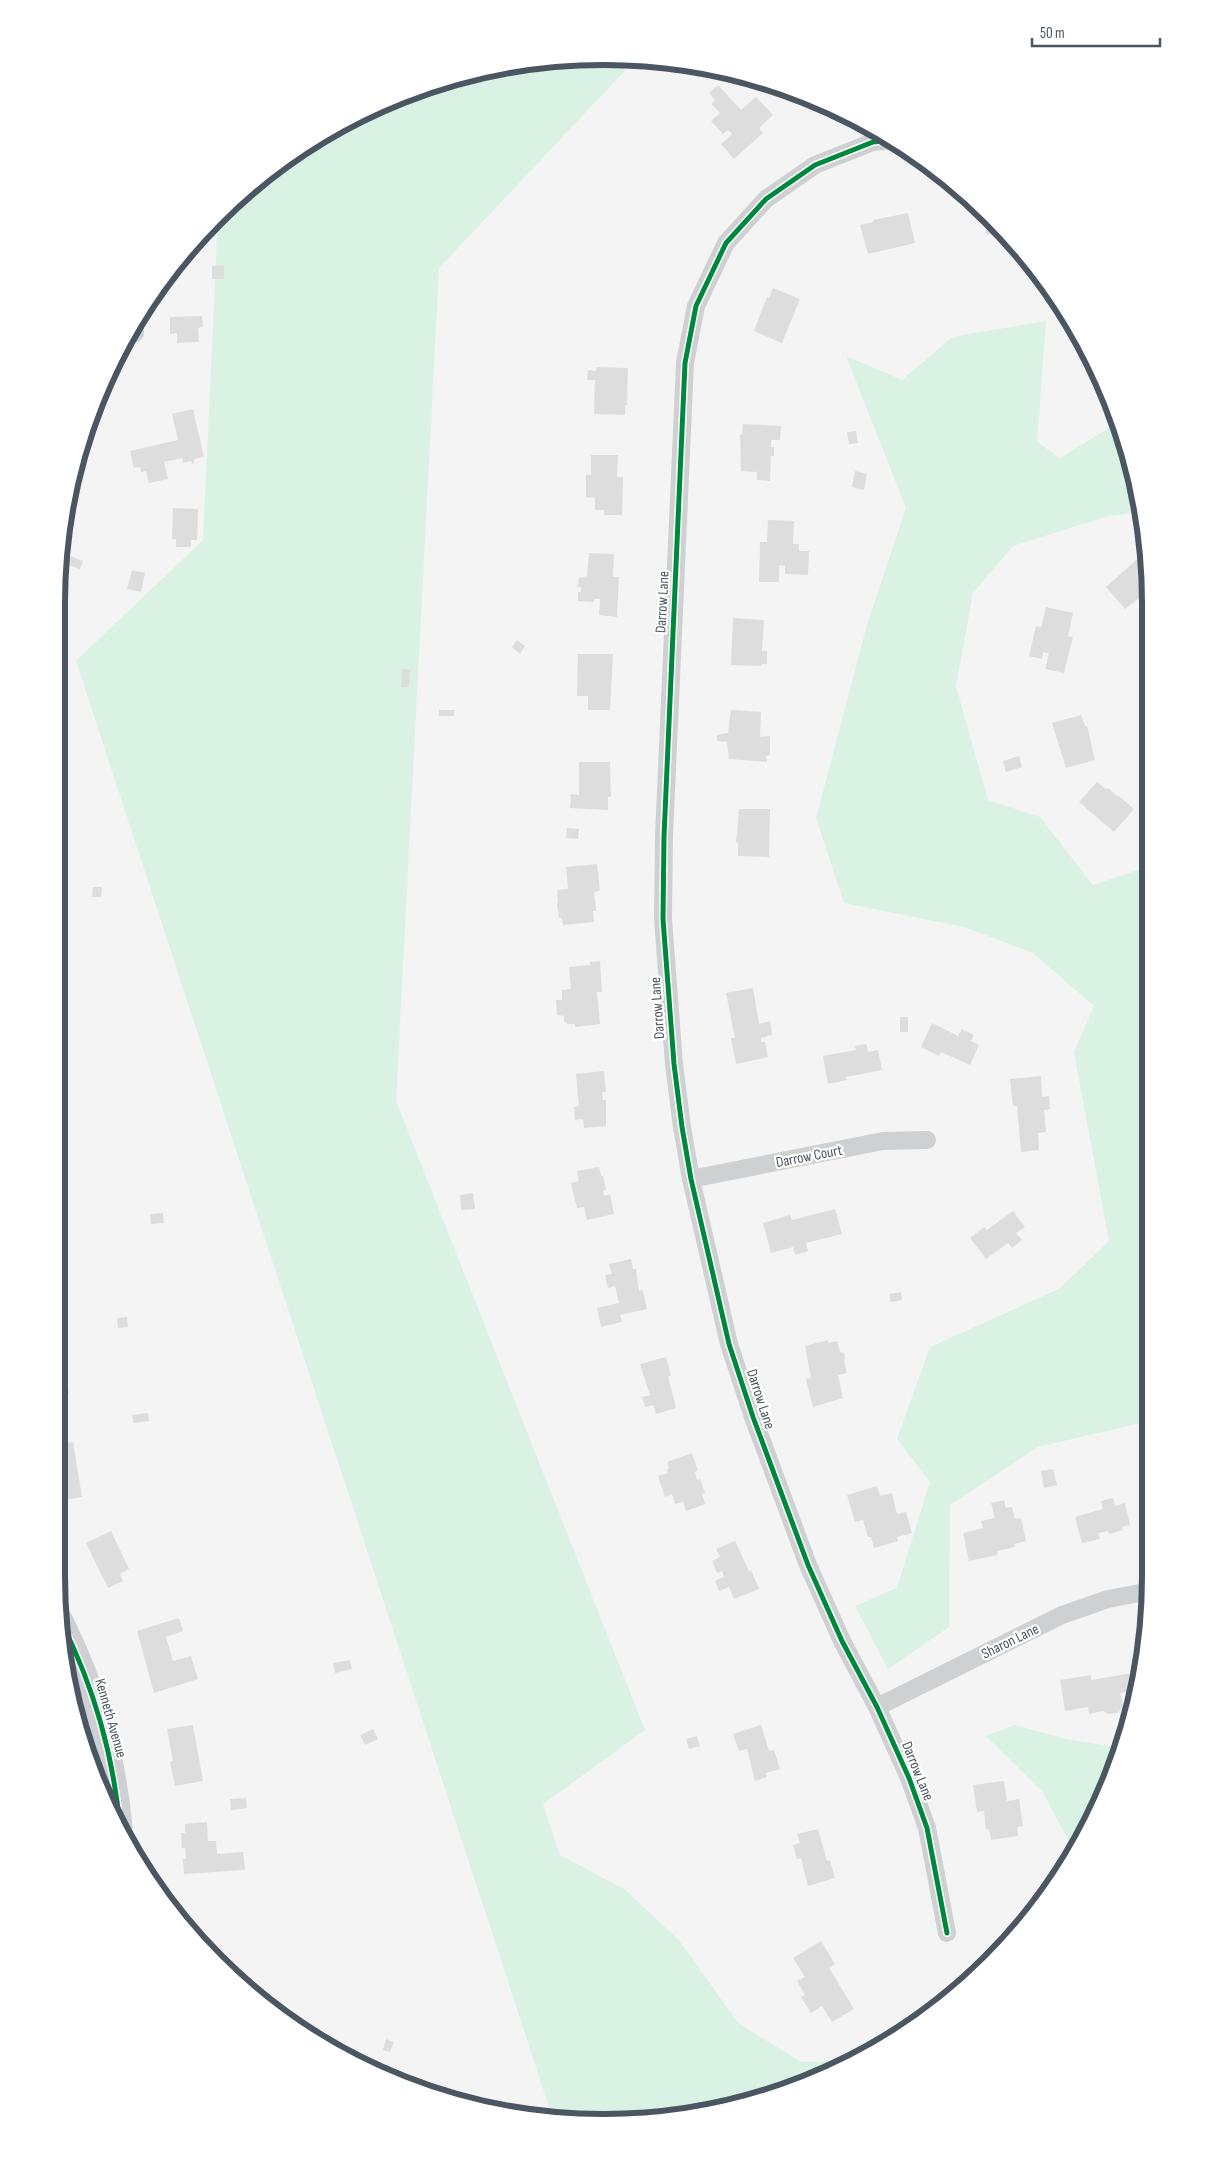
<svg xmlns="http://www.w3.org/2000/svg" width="1207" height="2179" font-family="'Sofia Sans Condensed',sans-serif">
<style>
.green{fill:#d9f2e3}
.building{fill:#ddddde}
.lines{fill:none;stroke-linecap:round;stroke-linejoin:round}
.street{stroke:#ced0d2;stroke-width:18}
.secondary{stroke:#ced0d4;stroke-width:25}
.cycleway-casing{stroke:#fff;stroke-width:8}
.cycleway{stroke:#00873e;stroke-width:5}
.labels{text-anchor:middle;stroke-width:4.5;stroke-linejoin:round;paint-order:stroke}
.street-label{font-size:15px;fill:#4a5661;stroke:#fff}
.rim{fill:none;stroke:#4a5661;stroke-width:6}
</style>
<rect width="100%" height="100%" fill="#f4f4f4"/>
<!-- green -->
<g class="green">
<path d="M567,57L635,60L439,268L396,1101L645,1730L543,1804L560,1855L624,1889L679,1940L738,2023L801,2062H848L813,2081L745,2104L640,2122H567L553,2119L76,661L203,540L218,219L270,170L361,113L462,75Z"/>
<path d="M1046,321L1037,442L1060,458L1119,422L1141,512L1108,516L1013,546L973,593L956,686L988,800L1040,817L1093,885L1147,867L1149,1421L1038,1447L950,1505L949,1627L888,1669L855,1606L897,1588L930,1482L897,1439L930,1347L1059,1289L1109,1241L1074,1052L1094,1006L1033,953L964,927L844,903L816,818L867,625L906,508L846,356L902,380L952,337Z"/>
<path d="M1015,1725L1066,1739L1119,1748L1074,1855L1070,1843L1042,1791L986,1736Z"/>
</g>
<!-- building -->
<g class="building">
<path d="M718,85L741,110L756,97L773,115L759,128L763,133L734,159L721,144L732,134L728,130L723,134L711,121L720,113L711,104L715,100L709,93Z"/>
<path d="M908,213L915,243L868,254L860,225L873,222V220Z"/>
<path d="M989,220L1001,233L1000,237L985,233Z"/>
<path d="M224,265V279H212V266Z"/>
<path d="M773,288L800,299L782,343L754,331L767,297L769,298Z"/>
<path d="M202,316L203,327L198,328L199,342L177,343V333L170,334V317Z"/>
<path d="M597,367L628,368L627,405H625V415L594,414L595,380H587L588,370L596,371Z"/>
<path d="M193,409L204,457L194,459V463L192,464L191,461L183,463L182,458L164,462L168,479L149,483L146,471L141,472L140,467L134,468L130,451L178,440L172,414Z"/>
<path d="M743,424L781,426L780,440H771V447H774V456H771L770,481L757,480V472L741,471L740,435H742Z"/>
<path d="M856,431L858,443L849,444L847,432Z"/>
<path d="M591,455H618L617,477H623L622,515H604V510H595V498L586,497V475H591Z"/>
<path d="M855,471L867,474L864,490L852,487Z"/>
<path d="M173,508L198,509L197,540H191V547H176V539H172Z"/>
<path d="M768,520L794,521L793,544H799V551H809L808,575L785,574V566L779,565V582H759L760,542H767Z"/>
<path d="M589,553L614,554L613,577H619L617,617L599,615L600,599H594V602L578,601V592H581V587H578L579,578L587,576Z"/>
<path d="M65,554L83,561L80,569L62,563Z"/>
<path d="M1142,555L1146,560V593L1125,609L1106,587Z"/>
<path d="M132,570L145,573L141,592L127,589Z"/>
<path d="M1046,607L1073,613L1068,636L1073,637L1064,673L1045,669L1049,653L1043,652L1042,659L1029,656L1036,626L1041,627Z"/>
<path d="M733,618L764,620L762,651H767V664H762V666L731,665Z"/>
<path d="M517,640L525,646L520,654L512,647Z"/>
<path d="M578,654H613L610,710H588V696H577Z"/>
<path d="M402,669L410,670L409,687H401Z"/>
<rect x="439" y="710" width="15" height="6"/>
<path d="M731,710L761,712L760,737L770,736V755L766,756L767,762L729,759L727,742L717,741V735L728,733Z"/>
<path d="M1081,715L1085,726H1087L1095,760L1066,768L1052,723Z"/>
<path d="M57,751L63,752L60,768H57Z"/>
<path d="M1019,756L1022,767L1006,772L1003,761Z"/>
<path d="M579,762H610L611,797H608V810L570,808L571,794L579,795Z"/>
<path d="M1097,782L1106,789L1108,788L1118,797L1119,796L1134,809L1114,832L1079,802Z"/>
<path d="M739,809H770L769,857L738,856V843L736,842Z"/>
<path d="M567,828L579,829L578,839L566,838Z"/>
<path d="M597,864L600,891L594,892L596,911H593L594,922L563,925L562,918H559L557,903H558L557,890L568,889L566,867Z"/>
<path d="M93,887H102L101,897H92Z"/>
<path d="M600,961L602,992H597L600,1024L575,1027V1024H568L564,1021V1016L557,1015L556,1000H562V990L571,989L569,967L590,965V962Z"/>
<path d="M753,988L759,1024L770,1021L772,1035L761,1038V1042H765L768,1057L736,1064L731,1038H735L726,993Z"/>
<rect x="900" y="1017" width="8" height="15"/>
<path d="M932,1023L958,1036L962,1029L974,1035L971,1041L979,1045L970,1065L941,1052L939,1056L921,1047Z"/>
<path d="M866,1044L868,1052L878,1050L882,1070L846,1077L847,1080L828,1084L823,1056L856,1050L855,1046Z"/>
<path d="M604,1071L606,1092H602L603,1100H606V1126L584,1128L583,1119L575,1120L574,1107L579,1106L576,1074Z"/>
<path d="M1041,1076L1042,1097L1049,1096L1050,1109L1044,1110L1046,1132L1038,1133L1039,1150L1021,1152L1017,1106H1013L1010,1079Z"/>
<path d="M599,1167L601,1176H603L606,1190H603L604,1196L610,1194L614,1214L587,1220L584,1207L577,1208L571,1183L579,1181L577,1171Z"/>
<path d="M473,1193L475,1209L461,1210L460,1195Z"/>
<path d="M835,1209L842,1234L806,1243L808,1251L795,1255L793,1247L771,1253L763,1223L790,1215L792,1220Z"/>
<path d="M1013,1211L1025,1227L1016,1233L1022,1240L1012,1248L1008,1243L986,1259L970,1238L984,1227L987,1230Z"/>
<path d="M163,1213L164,1223L151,1224L150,1214Z"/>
<path d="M62,1256L68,1297L57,1299V1257Z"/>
<path d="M631,1259L633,1269H636L639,1291L643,1290L647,1309L620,1315L622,1322L601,1327L597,1308L619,1303L615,1286L608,1288L605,1275L612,1274L609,1264Z"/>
<path d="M901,1292L902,1300L891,1302L889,1294Z"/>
<path d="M127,1317L128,1327L118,1328L117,1318Z"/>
<path d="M828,1340V1343L837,1341L840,1352L844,1353L845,1358L844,1361L847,1373L838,1375L843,1398L813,1407L806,1379L811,1378L805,1346Z"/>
<path d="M61,1356L69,1393L56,1396L57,1357Z"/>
<path d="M666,1357L671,1376H668L676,1408L656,1414L653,1405L645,1407L642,1397L650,1395L640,1364Z"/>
<path d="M148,1413L149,1421L133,1423L132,1415Z"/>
<path d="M73,1442L82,1497L56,1501V1445Z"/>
<path d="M692,1453L698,1471L695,1472L697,1480L700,1479L705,1493L702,1494L705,1504L686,1511L683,1502L675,1504L672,1494L665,1497L658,1476L668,1473L667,1469H669L667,1462Z"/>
<path d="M1053,1469L1057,1485L1044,1488L1041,1471Z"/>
<path d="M877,1486L880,1496L892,1493L897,1514L906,1512L912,1533L897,1537L898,1541L874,1548L871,1537H868L863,1520L855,1522L847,1495Z"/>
<path d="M1113,1498L1115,1506L1125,1503L1130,1525L1122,1527L1123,1530L1109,1534L1108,1531L1098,1533L1100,1539L1082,1543L1075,1517L1103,1509L1101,1501Z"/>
<path d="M1004,1500L1006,1508L1012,1507L1015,1519L1021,1518L1026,1541L1014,1544L1015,1547L997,1551L998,1555L969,1561L963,1533L983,1528L981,1521L995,1518L991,1503Z"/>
<path d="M111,1531L129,1569L120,1574L123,1581L108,1588L86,1543Z"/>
<path d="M735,1541L749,1571L751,1570L759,1589L734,1599L729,1587L719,1591L715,1581L724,1577L722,1571L717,1573L712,1561L720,1557L716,1549Z"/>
<path d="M179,1618L183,1631L166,1637L173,1661L191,1656L198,1679L154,1693L137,1631Z"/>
<path d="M350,1660L352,1669L335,1673L333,1663Z"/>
<path d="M1133,1673L1136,1690L1120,1693L1123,1706L1118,1713L1108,1714L1103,1711L1089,1714L1088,1707L1065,1711L1060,1680L1091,1675V1680Z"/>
<path d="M193,1725L203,1781L175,1786L170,1762L173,1761L167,1729Z"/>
<path d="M761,1725L769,1751L774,1750L780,1769L766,1773L767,1777L755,1781L747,1749L739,1751L733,1734Z"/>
<path d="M373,1729L378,1739L365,1745L360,1735Z"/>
<path d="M697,1736L700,1746L689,1749L686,1739Z"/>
<path d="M1004,1781L1007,1801L1019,1799L1023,1826L1017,1827L1018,1836L991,1840L989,1829L986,1830L984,1811L977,1812L973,1785Z"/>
<path d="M246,1798L247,1808L231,1810L230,1799Z"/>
<path d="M207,1822L208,1841H216L217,1854L243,1852L245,1870L184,1874L183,1859H186L185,1848H182L181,1833H185V1824Z"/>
<path d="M818,1829L827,1861L830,1860L835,1878L808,1886L801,1858L797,1859L793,1845L800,1843L797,1834Z"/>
<path d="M821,1941L835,1964L829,1968L854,2009L832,2022L822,2006L811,2013L801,1997L805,1995L797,1981L805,1977L793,1958Z"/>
<path d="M897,2024L909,2027L910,2025L914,2026L895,2037Z"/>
<path d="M310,2034L343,2049L341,2053L309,2036Z"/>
<path d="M386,2039L394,2042L390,2052L383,2050Z"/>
<path d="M402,2076L427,2088L425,2092L399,2083Z"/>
</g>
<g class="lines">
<!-- street -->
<g class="street">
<path d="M892,140L873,142L815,165L766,199L726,243L696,306L685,363L664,836L663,919L674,1064L682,1127L691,1179L729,1344L753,1417L808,1565L842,1641L877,1707L909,1778L927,1828L947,1933"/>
<path d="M134,323L135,333"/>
<path d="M691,1179L883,1141L927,1140"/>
<path d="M877,1707L1062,1615L1108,1599L1150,1591"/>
</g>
<!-- secondary -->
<path class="secondary" d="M61,1621C94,1688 113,1753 120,1827"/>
<!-- cycleway casing -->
<g class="cycleway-casing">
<g id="cycleway">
<path d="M892,140L873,142L815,165L766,199L726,243L696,306L685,363L664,836L663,919L674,1064L682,1127L691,1179L729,1344L753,1417L808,1565L842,1641L877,1707L909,1778L927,1828L947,1933"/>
<path d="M61,1621C94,1688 113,1753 120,1827"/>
</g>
</g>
<!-- cycleway -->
<use href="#cycleway" class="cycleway"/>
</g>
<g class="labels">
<!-- street labels -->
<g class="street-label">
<text transform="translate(662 602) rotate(-87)" y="5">Darrow Lane</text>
<text transform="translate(657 1008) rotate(-94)" y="5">Darrow Lane</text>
<text transform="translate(809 1156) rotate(-11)" y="5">Darrow Court</text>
<text transform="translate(761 1399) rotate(72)" y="5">Darrow Lane</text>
<text transform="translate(1010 1641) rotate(-26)" y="5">Sharon Lane</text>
<text transform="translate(111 1718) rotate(74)" y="5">Kenneth Avenue</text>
<text transform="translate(918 1771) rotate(68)" y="5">Darrow Lane</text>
</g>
</g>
<!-- crop -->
<path d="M0 0H1207V2179H0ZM603 65H604A538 538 0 0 1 1142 603V1576A538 538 0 0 1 604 2114H603A538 538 0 0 1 65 1576V603A538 538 0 0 1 603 65Z" fill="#fff" fill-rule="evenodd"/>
<path class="rim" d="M603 65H604A538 538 0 0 1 1142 603V1576A538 538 0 0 1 604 2114H603A538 538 0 0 1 65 1576V603A538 538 0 0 1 603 65Z"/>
<!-- scale -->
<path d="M1032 38v8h128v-8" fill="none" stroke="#4a5661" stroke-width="2.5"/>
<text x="1040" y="38" font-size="15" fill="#4a5661" stroke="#ffffff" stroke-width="4" paint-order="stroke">50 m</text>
</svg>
